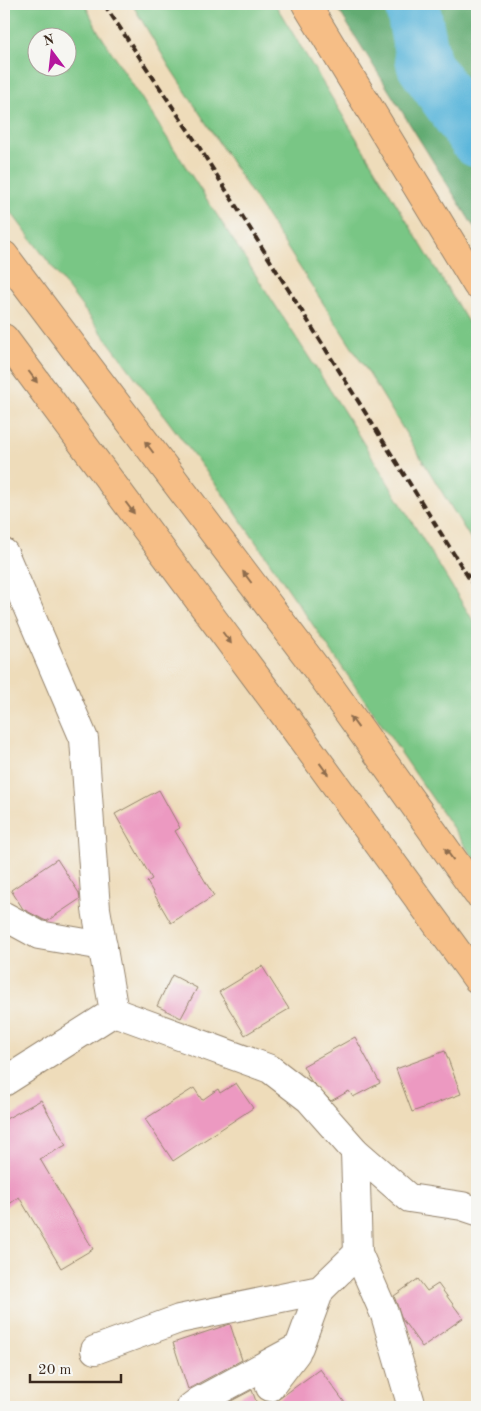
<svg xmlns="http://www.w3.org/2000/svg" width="481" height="1411" font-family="'Old Standard TT',serif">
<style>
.green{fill:#79c685;stroke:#5a7852;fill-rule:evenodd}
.forest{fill:#62ab72;stroke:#4e6a48}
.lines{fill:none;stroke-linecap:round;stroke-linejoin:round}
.river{stroke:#5db7db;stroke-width:55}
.building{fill:#ec99c1}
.minor-casing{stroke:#94836c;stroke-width:30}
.major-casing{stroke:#94836c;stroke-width:30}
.minor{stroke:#fff;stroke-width:28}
.major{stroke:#f6be86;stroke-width:28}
.rail{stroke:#3b2a1e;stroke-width:4;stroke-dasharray:8 4;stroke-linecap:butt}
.oneway{fill:#8f6d4d}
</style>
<rect width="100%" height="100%" fill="#f6f6f2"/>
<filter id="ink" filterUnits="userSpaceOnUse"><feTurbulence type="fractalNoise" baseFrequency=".02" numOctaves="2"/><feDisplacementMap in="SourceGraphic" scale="10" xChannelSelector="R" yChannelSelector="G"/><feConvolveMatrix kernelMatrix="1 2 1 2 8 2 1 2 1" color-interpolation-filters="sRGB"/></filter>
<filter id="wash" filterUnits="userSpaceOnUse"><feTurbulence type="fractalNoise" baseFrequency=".0096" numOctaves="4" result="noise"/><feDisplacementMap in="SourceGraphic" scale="20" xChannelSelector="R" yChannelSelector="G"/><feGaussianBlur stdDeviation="1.12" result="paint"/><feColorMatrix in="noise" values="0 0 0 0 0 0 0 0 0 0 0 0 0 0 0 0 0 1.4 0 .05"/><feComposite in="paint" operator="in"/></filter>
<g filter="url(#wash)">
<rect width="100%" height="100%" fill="#eedcba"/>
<!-- green -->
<g class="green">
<path d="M4,4H85L98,31L343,410L477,627V863L220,490L4,203ZM38,38H68V68H38Z"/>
<path d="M132,4H275L477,337V549L373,380L169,66Z"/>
</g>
<!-- forest -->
<path class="forest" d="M335,4H477V232Z"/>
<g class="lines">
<!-- river -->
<path class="river" d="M412,4L424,65L477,140"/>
</g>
<g id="blocks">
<!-- building -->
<g class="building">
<path d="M159,790L180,828L175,831L214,896L171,923L147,882L152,879L115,814Z"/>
<path d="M57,859L79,893L80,899L47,921L44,920L23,909L11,890Z"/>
<path d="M262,966L289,1009L245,1035L219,992Z"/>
<path d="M172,975L197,988L181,1018L157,1006Z"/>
<path d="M355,1037L380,1083L353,1097L349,1091L331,1101L311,1081L303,1066Z"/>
<path d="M445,1051L461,1094L412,1112L396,1069Z"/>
<path d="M236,1083L253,1108L173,1161L145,1119L194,1088L202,1100L218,1089L220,1093Z"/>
<path d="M41,1100L66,1145L40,1159L93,1249L61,1268L19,1197L4,1208V1120Z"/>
<path d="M418,1279L427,1291L438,1284L463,1318L422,1347L402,1319L394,1296Z"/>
<path d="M230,1324L242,1360L188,1389L173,1343Z"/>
<path d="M320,1369L348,1407H265L276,1401Z"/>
<path d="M252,1390L258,1407H220Z"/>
</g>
</g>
</g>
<g filter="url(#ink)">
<use href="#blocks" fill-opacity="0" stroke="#94836c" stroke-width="1"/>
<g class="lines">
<!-- minor casing -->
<g class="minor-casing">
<g id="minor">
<path d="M4,553L84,739L96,909L114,1012L270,1069L309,1099L355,1151L409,1198L462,1206L477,1211"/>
<path d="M4,916L39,935L103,946"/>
<path d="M4,1082L114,1012"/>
<path d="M355,1151L358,1253L385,1315L412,1407"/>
<path d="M95,1350L179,1319L320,1290L358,1253"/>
<path d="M270,1387L296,1353"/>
<path d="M191,1407L199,1401L299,1347L320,1290"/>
</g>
</g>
<!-- major casing -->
<g class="major-casing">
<g id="major">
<path d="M306,4L477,285"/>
<path d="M4,255L325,680L477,893"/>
<path d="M4,338L283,713L477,979"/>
</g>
</g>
<!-- minor -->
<use href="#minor" class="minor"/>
<!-- major -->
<use href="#major" class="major"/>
<!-- rail -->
<path class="rail" d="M104,4L194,139L477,591"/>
</g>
<!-- one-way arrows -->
<defs><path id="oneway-solid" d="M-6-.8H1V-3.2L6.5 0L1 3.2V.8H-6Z" transform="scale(1.25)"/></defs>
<g class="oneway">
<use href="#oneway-solid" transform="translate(33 377) rotate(53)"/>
<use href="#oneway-solid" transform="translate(149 447) rotate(-127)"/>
<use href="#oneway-solid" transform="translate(130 508) rotate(53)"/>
<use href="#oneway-solid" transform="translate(247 577) rotate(-127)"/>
<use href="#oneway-solid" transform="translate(227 638) rotate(53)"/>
<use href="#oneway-solid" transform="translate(354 722) rotate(-126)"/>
<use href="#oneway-solid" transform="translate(324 769) rotate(54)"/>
<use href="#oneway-solid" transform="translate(449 854) rotate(-126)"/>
</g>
</g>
<!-- margin -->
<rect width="481" height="1411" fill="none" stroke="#f6f6f2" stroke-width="20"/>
<!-- north arrow -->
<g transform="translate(52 52) rotate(345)"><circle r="24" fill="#f6f6f2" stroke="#aba49d"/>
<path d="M0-4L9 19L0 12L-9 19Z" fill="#b5179e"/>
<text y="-8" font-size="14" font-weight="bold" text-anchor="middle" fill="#3b2a1e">N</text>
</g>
<!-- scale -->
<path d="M30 1374v8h91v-8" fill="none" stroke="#3b2a1e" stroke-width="2.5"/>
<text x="38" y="1374" font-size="15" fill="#3b2a1e" stroke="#f6f6f2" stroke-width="4" paint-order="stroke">20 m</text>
</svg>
